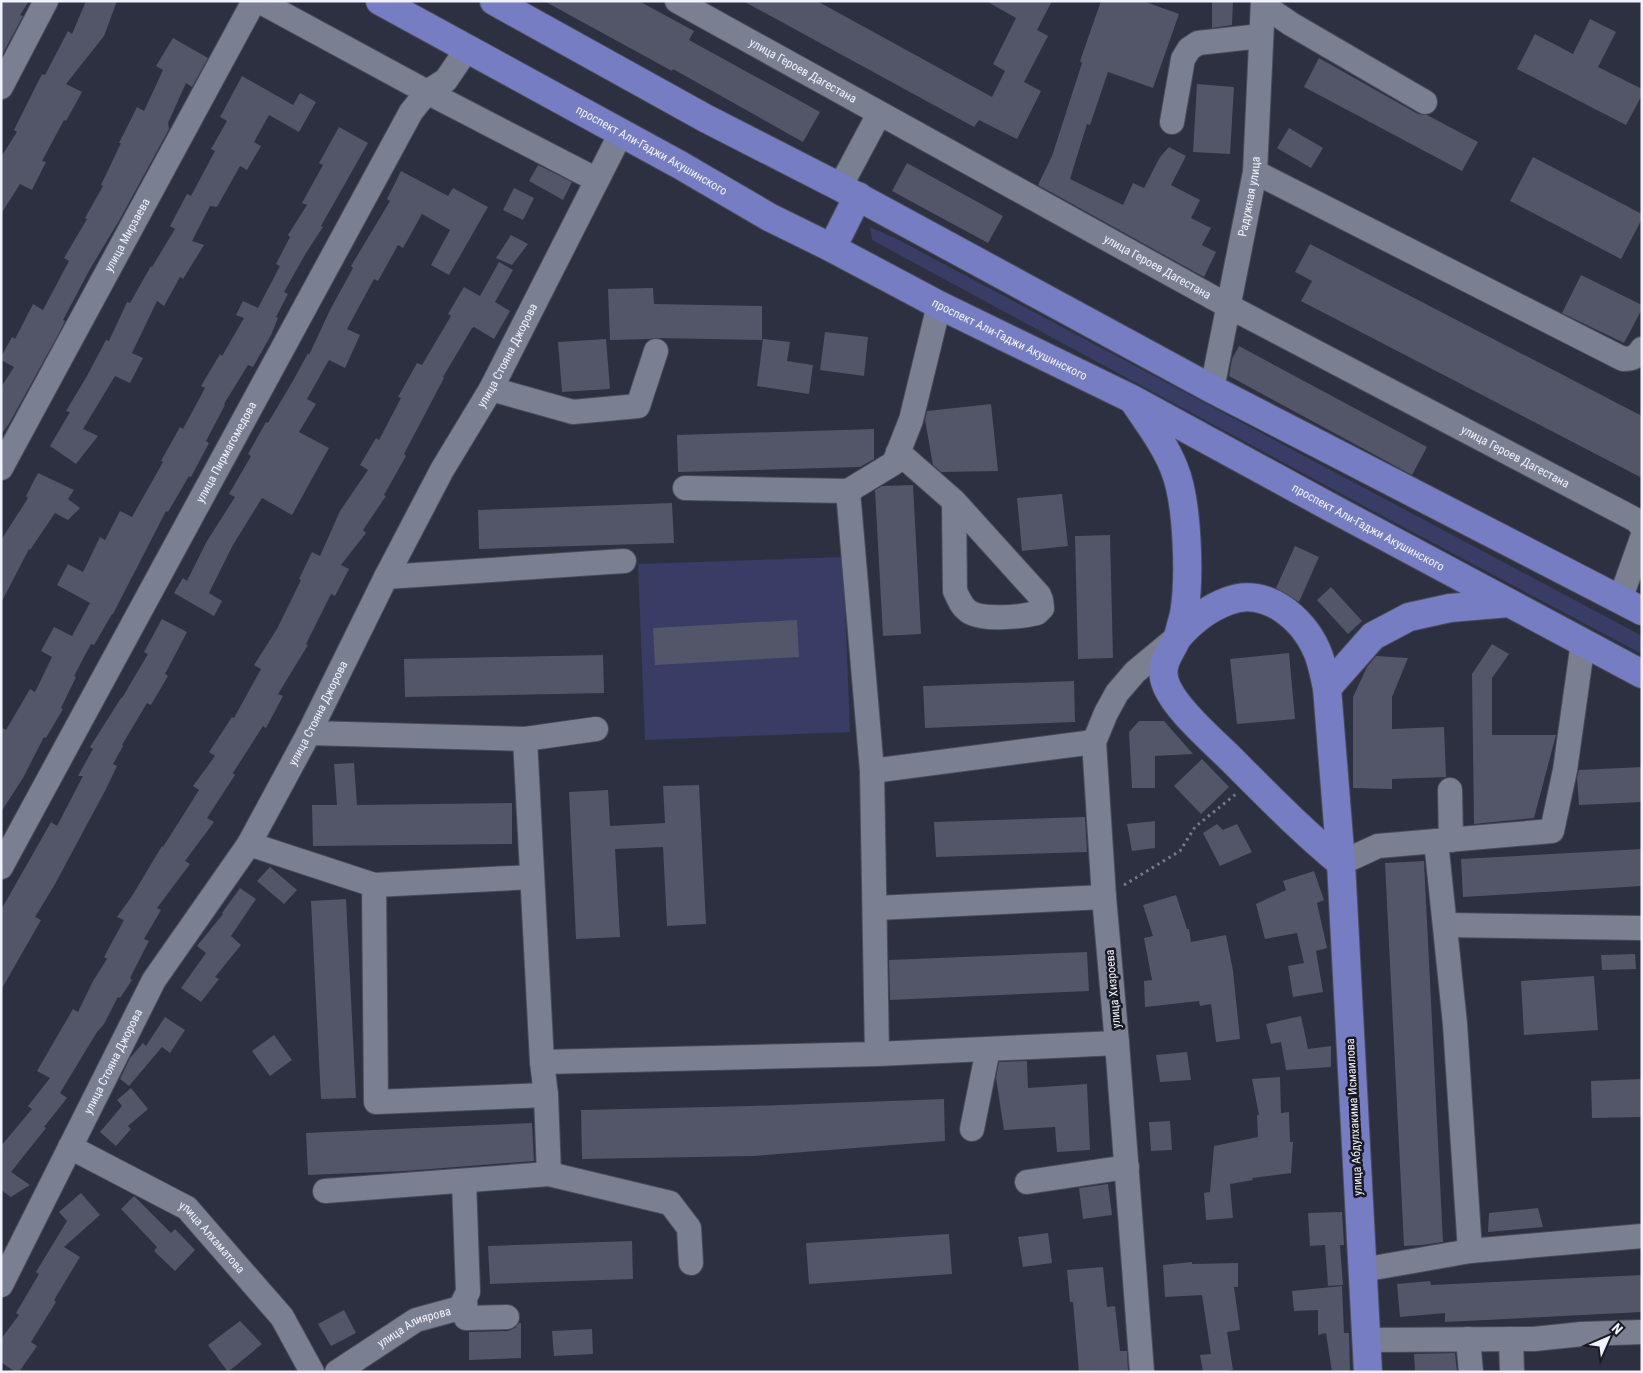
<svg xmlns="http://www.w3.org/2000/svg" width="1643" height="1373" font-family="'Roboto Condensed',sans-serif">
<style>
.green{fill:#393d65}
.building{fill:#535568}
.lines{fill:none;stroke-linecap:round;stroke-linejoin:round}
.minor-casing{stroke:#4a4c5a;stroke-width:26}
.major-casing{stroke:#4a4c5a;stroke-width:30}
.path{stroke:#767987;stroke-width:3;stroke-dasharray:2.5 4;stroke-linecap:butt}
.minor{stroke:#7b7f92;stroke-width:24}
.major{stroke:#777dc3;stroke-width:28}
.labels{text-anchor:middle;stroke-width:5;stroke-linejoin:round;paint-order:stroke}
.street-label{font-size:12px;fill:#f0f2fd;stroke:#171820}
</style>
<rect width="100%" height="100%" fill="#2d3040"/>
<!-- green -->
<g class="green">
<path d="M870,227L897,239L1642,636V654L1362,505L872,240Z"/>
<path d="M843,557L850,732L645,740L638,564Z"/>
</g>
<!-- building -->
<g class="building">
<path d="M1,1H29L20,15L23,16L1,57Z"/>
<path d="M86,1H117L104,36L66,84L82,92L66,121L64,120L42,161L46,162L32,190L20,184L1,214V157L17,132L14,130L42,74L45,75L68,31L72,34Z"/>
<path d="M544,1H639L694,31L689,40L820,112L803,142L673,69L672,71Z"/>
<path d="M743,1H817L992,97L1005,71L993,64L1016,18L986,1H1052L1037,30L1048,36L1024,82L1041,91L1017,139L979,120L974,127Z"/>
<path d="M1101,1H1143L1179,14L1153,88L1108,72L1090,125L1087,124L1070,179L1123,205L1133,183L1144,188L1160,157L1169,147L1186,156L1171,185L1200,200L1191,218L1211,228L1202,245L1216,252L1204,277L1038,185L1052,156L1082,63L1080,61Z"/>
<path d="M1212,1H1233L1232,25L1212,28Z"/>
<path d="M1590,19L1616,32L1598,67L1642,89V95L1626,125L1517,69L1535,34L1573,54Z"/>
<path d="M173,38L208,58L192,87L186,83L168,123L169,129L120,219L90,269L63,320L65,321L59,333L10,422L1,435V387L14,367L1,360V357L12,337L15,339L33,304L43,310L69,261L64,258L87,219L85,218L103,186L101,185L121,143H119L137,107L144,111L163,70L156,66Z"/>
<path d="M1319,58L1418,114L1427,115L1478,142L1462,171L1304,87Z"/>
<path d="M242,76L293,105L300,93L316,102L299,132L269,115L254,142L261,146L247,170L240,166L217,207L210,206L192,241L204,245L183,279L180,277L164,306L157,301L132,353L143,358L130,383L115,376L83,429L98,436L76,464L50,446L70,412L66,411L87,376L106,340L109,341L127,302L130,303L151,266L152,267L175,229L170,226L187,194L191,196L215,151L211,149L227,121L220,117Z"/>
<path d="M1197,84L1234,87L1230,154L1193,152Z"/>
<path d="M339,127L368,143L321,226L323,227L306,253L284,292L288,294L276,317L278,318L271,335L253,367L248,365L224,404L225,405L206,441L209,443L191,477L189,476L168,512L166,511L113,614H112L94,645L91,644L74,676L76,677L61,708L63,709L46,738L44,737L23,778L1,812V727L6,730L30,689L35,692L52,657L41,651L54,627L72,636L90,603L57,585L68,564L83,572L100,537L105,540L120,511L132,517L163,462L161,461L180,427L183,429L205,388L201,386L220,354L222,356L244,318L236,315L243,301L258,308L280,266L276,264L290,237L288,235L307,205L302,203L323,165L319,163Z"/>
<path d="M1289,128L1323,148L1311,168L1277,148Z"/>
<path d="M1533,157L1642,214V219L1621,259L1510,201Z"/>
<path d="M907,163L1003,216L988,243L892,191Z"/>
<path d="M538,165L572,182L563,200L529,181Z"/>
<path d="M401,171L448,196L453,188L488,207L449,275L431,265L450,230L422,214L403,248L398,245L378,281L374,279L347,329L360,335L345,368L329,360L307,399L316,404L299,432L329,448L292,515L262,498L233,545L209,593L222,601L214,616L174,593L183,578L187,581L207,541L235,497L229,494L251,456L248,454L266,422L268,423L294,379L308,353L309,355L330,310L353,268L351,266L390,201L387,199Z"/>
<path d="M514,188L534,198L523,220L503,210Z"/>
<path d="M511,235L528,244L512,265L496,258Z"/>
<path d="M1310,244L1642,416V478L1301,301L1312,281L1295,272Z"/>
<path d="M499,262L513,270L495,302L510,311L494,339L474,327L472,328L443,377L444,378L404,454L406,456L384,495L386,496L363,530L366,533L341,565L349,569L335,596L331,594L306,644L308,645L278,694L283,696L266,728L263,726L233,773L235,775L207,818L214,822L185,861L190,864L157,908L161,910L144,939L149,941L130,978L132,980L120,998L118,997L104,1024L97,1032L60,1093L67,1098L44,1127L46,1128L11,1172L30,1185L11,1197L1,1190V1146L32,1109L28,1106L50,1078L37,1071L73,1009L78,1012L93,981L107,959L104,957L124,920L117,917L132,896L162,846L163,847L199,790L193,786L215,756L209,752L232,717L234,718L261,669L254,665L277,629L301,580L299,579L312,552L320,556L340,511L368,470L360,465L376,438L379,440L401,398L398,397L417,363L422,365L451,316L448,314L464,287L480,296Z"/>
<path d="M1581,275L1642,305V309L1624,343L1562,313Z"/>
<path d="M653,288L654,304L762,306V340L654,338L650,339L610,340L608,289Z"/>
<path d="M825,332L868,337L864,376L820,370Z"/>
<path d="M606,339L610,389L562,392L558,342Z"/>
<path d="M763,339L790,342L787,361L813,365L809,394L757,386Z"/>
<path d="M1239,346L1427,447L1412,475L1229,376L1232,359Z"/>
<path d="M991,404L998,471L941,472L933,465L925,420L927,411Z"/>
<path d="M874,429V459L860,467L678,472L677,435Z"/>
<path d="M38,473L74,490L68,499L80,508L68,520L55,513L30,550L29,549L1,603V540L28,498L26,496Z"/>
<path d="M913,485L921,634L883,636L875,490L882,486Z"/>
<path d="M1062,494L1068,546L1022,551L1017,498Z"/>
<path d="M672,503L674,543L479,549L478,510Z"/>
<path d="M1110,535L1113,658L1078,659L1075,536Z"/>
<path d="M1295,546L1319,557L1299,602L1276,588Z"/>
<path d="M1331,587L1362,621L1348,634L1317,600Z"/>
<path d="M162,619L187,632L165,674L168,676L151,705L147,703L122,745L123,746L113,764L117,766L106,789L54,886L35,917L41,920L1,990V910L51,822L57,826L83,776H78L93,749L90,747L121,698H122L148,654L144,652Z"/>
<path d="M797,620L799,657L655,665L653,628Z"/>
<path d="M1492,644L1509,654L1492,678V735H1556L1534,818L1474,824L1472,674Z"/>
<path d="M1289,653L1295,719L1237,724L1230,659Z"/>
<path d="M603,655L604,693L405,697L404,659Z"/>
<path d="M1376,656L1408,658L1392,697V729L1444,727L1446,777L1392,779V789L1353,788V697L1367,667Z"/>
<path d="M1074,681L1075,722L925,728L923,686Z"/>
<path d="M1139,721H1164L1193,754L1155,756V788H1132L1129,732Z"/>
<path d="M1202,759L1229,787L1201,814L1174,786Z"/>
<path d="M354,763L357,805L512,803V844L313,846L312,805H337L334,764Z"/>
<path d="M1642,767V802L1579,805L1577,778L1579,770Z"/>
<path d="M699,785L706,924L667,926L663,847L615,849L620,937L576,939L569,792L608,790L610,826L665,823L663,786Z"/>
<path d="M1085,817L1087,852L936,857L934,822Z"/>
<path d="M1155,821V848L1132,851L1127,824Z"/>
<path d="M1217,824L1223,830L1237,824L1252,852L1220,866L1203,833Z"/>
<path d="M1642,849V886L1463,897L1461,859Z"/>
<path d="M1424,861L1443,1242L1422,1245L1404,1246L1385,863Z"/>
<path d="M270,867L297,890L284,904L257,881Z"/>
<path d="M1314,871L1324,900L1317,903L1327,948L1316,951L1323,992L1293,997L1288,966L1304,963L1297,933L1265,939L1256,904L1286,890L1283,881Z"/>
<path d="M240,888L256,899L231,936L241,945L215,977L219,979L201,1002L181,988L206,953L197,946L223,914L222,913Z"/>
<path d="M1176,895L1187,929H1189L1191,942L1226,935L1233,971L1240,1039L1216,1042L1211,1004L1200,1006L1199,1001L1145,1007L1144,981L1152,980L1144,938L1153,936L1143,905Z"/>
<path d="M346,899L356,1098L321,1099L311,901Z"/>
<path d="M1087,952L1089,991L890,1000L889,960Z"/>
<path d="M1635,954L1636,969L1602,970L1601,955Z"/>
<path d="M1594,976L1598,1030L1524,1035L1521,981Z"/>
<path d="M1301,1016L1308,1049L1331,1046V1067L1286,1070L1281,1042L1271,1044L1266,1024Z"/>
<path d="M165,1017L185,1030L170,1053L162,1047L129,1086L120,1079L130,1058L143,1043L146,1046Z"/>
<path d="M274,1035L292,1060L270,1076L252,1051Z"/>
<path d="M1187,1052L1191,1080L1160,1082L1156,1055Z"/>
<path d="M1027,1061L1028,1088L1087,1084L1090,1150L1057,1152L1055,1127L1004,1130L996,1078L999,1062Z"/>
<path d="M1280,1077L1281,1113L1289,1112L1290,1142H1293L1291,1173L1252,1178L1253,1180L1230,1184L1233,1218L1206,1220L1204,1193L1210,1192L1214,1146L1258,1137L1257,1115H1259L1252,1079Z"/>
<path d="M1642,1079V1117L1592,1118L1591,1081Z"/>
<path d="M131,1088L148,1109L128,1126L131,1129L116,1146L100,1132L122,1106L117,1100Z"/>
<path d="M944,1099L945,1141L753,1156L582,1159L581,1110L752,1106Z"/>
<path d="M1170,1121L1172,1150L1151,1151L1149,1122Z"/>
<path d="M532,1123L534,1161L405,1171L308,1175L306,1133Z"/>
<path d="M1108,1184L1112,1215L1083,1219L1079,1188Z"/>
<path d="M81,1193L100,1215L64,1247L80,1257L54,1300L56,1302L31,1342L37,1346L19,1372H15L1,1362V1339L19,1315L16,1313L39,1274L36,1272L67,1221L59,1212Z"/>
<path d="M134,1196L171,1233L175,1229L195,1250L175,1271L154,1251L157,1247L121,1209Z"/>
<path d="M1538,1208L1543,1227L1488,1232L1489,1213Z"/>
<path d="M1342,1212L1344,1245H1340L1343,1285L1328,1286L1325,1245L1310,1246L1308,1213Z"/>
<path d="M1048,1233L1052,1263L1023,1267L1018,1237Z"/>
<path d="M949,1234L952,1274L809,1284L806,1243Z"/>
<path d="M632,1241L633,1279L490,1284L488,1246Z"/>
<path d="M1192,1262V1264L1238,1263V1287H1234L1240,1330L1227,1332L1233,1370L1221,1372H1203L1200,1355L1211,1354L1202,1295L1165,1297L1163,1265Z"/>
<path d="M1103,1267L1107,1307L1115,1306L1120,1351H1127L1128,1372H1079L1073,1302H1070L1067,1270Z"/>
<path d="M1642,1275V1312L1445,1322V1313L1400,1317L1397,1284L1430,1281L1431,1285Z"/>
<path d="M1342,1286L1344,1333H1349L1350,1372H1332L1326,1333L1318,1335V1310L1294,1311L1292,1291Z"/>
<path d="M344,1310L356,1333L331,1346L318,1324Z"/>
<path d="M240,1321L262,1344L228,1372L208,1345Z"/>
<path d="M519,1323H521V1358L469,1360V1332L508,1331L515,1328Z"/>
<path d="M592,1329L593,1354L554,1356L552,1331Z"/>
<path d="M1455,1353L1457,1372H1415L1414,1354Z"/>
</g>
<g class="lines">
<!-- minor casing -->
<g class="minor-casing">
<g id="minor">
<path d="M259,1L427,92L597,180"/>
<path id="s1" d="M677,1L1230,307L1636,520L1642,527"/>
<path d="M1263,5L1291,24L1425,102"/>
<path d="M1,87L46,1"/>
<path d="M1172,122L1183,59L1189,49L1198,43L1261,36"/>
<path d="M1255,172L1623,359C1632,359 1637,357 1642,349"/>
<path d="M840,187L879,114"/>
<path d="M491,389L573,412L638,406L656,351"/>
<path id="s2" d="M1212,389L1255,172L1263,1"/>
<path d="M898,452L954,501L1039,595L1041,600L1042,608L1037,613C1021,617 981,621 968,611C961,606 959,599 955,591L954,501"/>
<path id="s3" d="M1,468L254,1"/>
<path d="M685,488L848,491L894,463L911,420L939,305"/>
<path d="M386,577L624,561"/>
<path d="M1620,600L1642,538"/>
<path d="M309,733L525,739L542,1062"/>
<path d="M525,739L596,729"/>
<path d="M872,771L1094,742"/>
<path d="M1450,790L1451,840"/>
<path d="M1436,841L1455,1024L1470,1251"/>
<path d="M249,844L374,885L532,877"/>
<path d="M1341,863L1378,846L1552,831L1565,770L1583,642"/>
<path id="s4" d="M1,867L411,112L427,92L446,80L467,49"/>
<path d="M374,885L376,1102L546,1095"/>
<path d="M876,908L1104,897"/>
<path d="M1445,925L1642,928"/>
<path d="M877,1054L1117,1043"/>
<path d="M972,1129L988,1049"/>
<path id="s5" d="M70,1147L187,1208L282,1317L312,1372"/>
<path d="M549,1174L670,1203L689,1228L691,1263"/>
<path d="M1027,1182L1127,1167"/>
<path d="M325,1191L549,1174L546,1095L542,1062L877,1054L872,771L848,491"/>
<path d="M1362,1270L1470,1251L1642,1236"/>
<path id="s6" d="M1,1285L154,980L249,844L309,733L386,577L442,470L491,389L621,133"/>
<path d="M465,1299L466,1318L507,1317"/>
<path d="M1468,1339L1471,1372"/>
<path d="M1511,1339L1512,1372"/>
<path d="M1366,1340L1534,1339L1582,1334L1642,1332"/>
<path id="s7" d="M337,1372L416,1320L460,1308L468,1292L464,1181"/>
<path d="M1142,1372L1117,1043L1104,897L1094,742L1106,713L1117,693L1135,672L1176,638"/>
</g>
</g>
<!-- major casing -->
<g class="major-casing">
<g id="major">
<path id="s8" d="M380,1L680,165L769,217L828,246L939,305L1132,399L1330,507L1642,674"/>
<path d="M494,1L705,118L840,187L1212,389L1642,611"/>
<path d="M832,248L858,196"/>
<path d="M1135,403C1149,424 1165,445 1174,468C1188,501 1190,579 1184,614C1182,621 1180,630 1178,636C1172,651 1161,661 1164,678C1169,704 1212,740 1231,759C1267,795 1302,831 1341,863"/>
<path d="M1178,637C1191,622 1209,608 1228,601C1265,586 1303,618 1317,651C1322,662 1324,675 1327,688"/>
<path d="M1368,1372L1341,863L1327,688L1373,636L1409,617L1450,608L1509,603"/>
</g>
</g>
<!-- path -->
<path class="path" d="M1124,885L1180,851L1195,827L1236,794"/>
<!-- minor -->
<use href="#minor" class="minor"/>
<!-- major -->
<use href="#major" class="major"/>
</g>
<g class="labels">
<!-- street labels -->
<g class="street-label">
<text dy="4" stroke="none"><textPath href="#s1" startOffset="144">улица Героев Дагестана</textPath></text>
<text dy="4" stroke="none"><textPath href="#s8" startOffset="310">проспект Али-Гаджи Акушинского</textPath></text>
<text dy="4" stroke="none"><textPath href="#s2" startOffset="196">Радужная улица</textPath></text>
<text dy="4" stroke="none"><textPath href="#s3" startOffset="265">улица Мирзаева</textPath></text>
<text dy="4" stroke="none"><textPath href="#s1" startOffset="549">улица Героев Дагестана</textPath></text>
<text dy="4" stroke="none"><textPath href="#s8" startOffset="715">проспект Али-Гаджи Акушинского</textPath></text>
<text dy="4" stroke="none"><textPath href="#s6" startOffset="1060">улица Стояна Джорова</textPath></text>
<text dy="4" stroke="none"><textPath href="#s4" startOffset="472">улица Пирмагомедова</textPath></text>
<text dy="4" stroke="none"><textPath href="#s1" startOffset="954">улица Героев Дагестана</textPath></text>
<text dy="4" stroke="none"><textPath href="#s8" startOffset="1120">проспект Али-Гаджи Акушинского</textPath></text>
<text dy="4" stroke="none"><textPath href="#s6" startOffset="655">улица Стояна Джорова</textPath></text>
<text transform="translate(1113 989) rotate(-95)" y="4">улица Хизроева</text>
<text dy="4" stroke="none"><textPath href="#s6" startOffset="250">улица Стояна Джорова</textPath></text>
<text transform="translate(1354 1117) rotate(-93)" y="4">улица Абдулхакима Исмаилова</text>
<text dy="4" stroke="none"><textPath href="#s5" startOffset="170">улица Алхаматова</textPath></text>
<text dy="4" stroke="none"><textPath href="#s7" startOffset="90">улица Алиярова</textPath></text>
</g>
</g>
<!-- border -->
<rect width="1643" height="1373" fill="none" stroke="#f0f2fd" stroke-width="5"/>
<!-- north arrow -->
<g transform="translate(1608 1338) rotate(45)" stroke="#171820" stroke-width="4" paint-order="stroke">
<path d="M0-4L9 19L0 12L-9 19Z" fill="#f0f2fd"/>
<text y="-8" font-size="14" font-weight="bold" text-anchor="middle" fill="#f0f2fd">N</text>
</g>
</svg>
